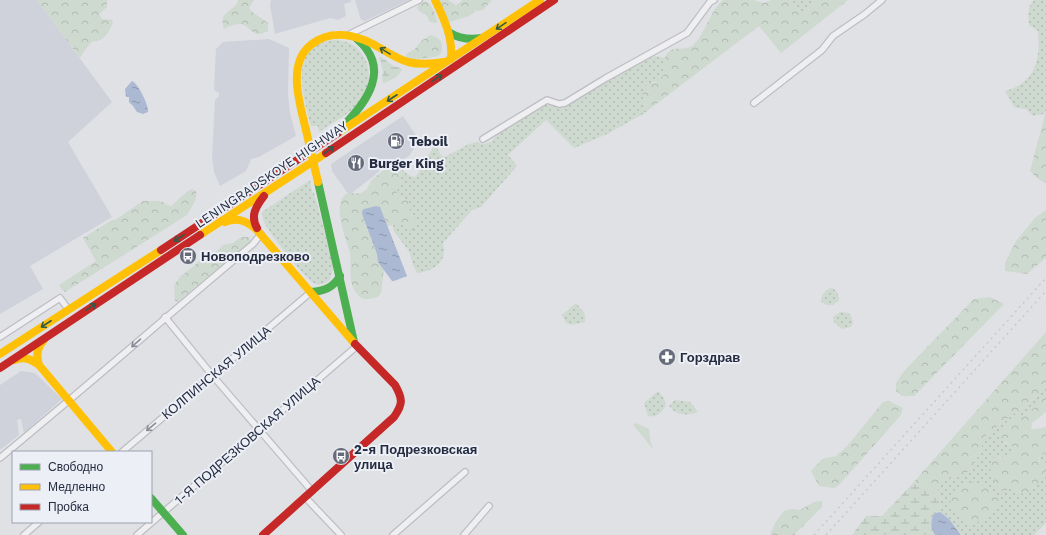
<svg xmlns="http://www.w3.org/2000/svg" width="1046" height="535" font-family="'Work Sans',sans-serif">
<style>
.built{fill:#cfd2db}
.grass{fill:url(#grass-dots)}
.forest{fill:url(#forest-crowns)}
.wetland{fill:url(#wetland-marsh)}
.garden{fill:#ced9cf}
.water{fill:url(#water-ripples)}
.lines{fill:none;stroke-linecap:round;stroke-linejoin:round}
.street-casing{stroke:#bdbec3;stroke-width:8}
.street{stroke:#efeff2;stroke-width:5.5}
.fast{stroke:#4caf50;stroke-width:8}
.slow{stroke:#ffc107;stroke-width:8}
.jam{stroke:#c62828;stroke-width:8}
.rail{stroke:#c8c9cd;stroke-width:1.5;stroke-dasharray:2 4;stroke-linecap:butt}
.slow-bridge{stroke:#ffc107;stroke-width:8}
.oneway{stroke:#335a46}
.oneway2{stroke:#8a8e99}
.labels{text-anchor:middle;stroke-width:4;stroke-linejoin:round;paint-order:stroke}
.poi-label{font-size:13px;font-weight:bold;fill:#252c40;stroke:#eceff6;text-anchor:start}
.street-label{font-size:13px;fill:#252c40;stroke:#eceff6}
</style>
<defs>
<pattern id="grass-dots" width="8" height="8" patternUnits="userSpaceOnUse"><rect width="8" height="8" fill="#ced9cf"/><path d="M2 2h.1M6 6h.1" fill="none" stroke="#b1bab3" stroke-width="1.8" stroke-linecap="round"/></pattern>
<pattern id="forest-crowns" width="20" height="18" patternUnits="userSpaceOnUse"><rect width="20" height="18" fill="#ced9cf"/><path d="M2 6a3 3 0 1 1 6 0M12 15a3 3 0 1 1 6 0" fill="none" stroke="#b1bab3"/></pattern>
<pattern id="wetland-marsh" width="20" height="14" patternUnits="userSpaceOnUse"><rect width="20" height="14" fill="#ced9cf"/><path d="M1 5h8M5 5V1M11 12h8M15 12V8" fill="none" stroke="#b1bab3"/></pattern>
<pattern id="water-ripples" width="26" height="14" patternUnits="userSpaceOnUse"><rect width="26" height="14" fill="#abb9d3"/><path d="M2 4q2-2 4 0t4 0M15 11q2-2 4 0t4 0" fill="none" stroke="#8b97ad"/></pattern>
</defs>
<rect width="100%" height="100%" fill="#e0e1e5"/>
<!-- built -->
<g class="built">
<path d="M0,0H37L112,102L68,142L112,217L30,266L43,289L0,314Z"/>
<path d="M271,0H351V2L344,4L346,16L338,20L330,18L275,34L270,5Z"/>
<path d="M355,0H409L365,21L361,20Z"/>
<path d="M269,39L289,48L288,94L290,113L296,136L259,157L251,159L246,171L220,186L214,172L212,157L215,100L219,96V93L214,90L216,49L223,42Z"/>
<path d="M403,116L419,140L409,156L397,164L392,162L386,164L375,175L349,195L332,171L331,164Z"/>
<path d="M21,371L35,373L62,399L24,433L21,419L17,420L19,435L0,450V385Z"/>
</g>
<!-- grass -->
<g class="grass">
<path d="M792,0H815L809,5L808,13C799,12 796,8 792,0Z"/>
<path d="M1034,0H1046V111L1044,114L1033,116L1026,109L1015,108L1005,91C1035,83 1041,59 1038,31L1029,25C1028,16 1027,7 1034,0Z"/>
<path d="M333,40C346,40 355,44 362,54C375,72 368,97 352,110C342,118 330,124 319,132L318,126H311C305,103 291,58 318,44C323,41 328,41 333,40Z"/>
<path d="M655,56L665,58L664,74L661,81L653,82L642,92L645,107L643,114L607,134L574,148L546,120L508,155L517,166L481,207L472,210L443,243C443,246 445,250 444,253C442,266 429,272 417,273L413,265L409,251L393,230V224H406L413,216L408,209L405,199L399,198L396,196L398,185L401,180L402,169L408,175L415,177C420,172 420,170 422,165C425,158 431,154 433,147L437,148L441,155L445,157L469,144L476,142L484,144L491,142L499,132L545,105C553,104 558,107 566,105L624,70Z"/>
<path d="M310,180L312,192L314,193L334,265L330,280C326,282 321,286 316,284C305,280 269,233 264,222C262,219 263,215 262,212Z"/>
<path d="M830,288C836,288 839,295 839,300L833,305H826L821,301C822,294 824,292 830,288Z"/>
<path d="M576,303L585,314V322L572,325L566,323L562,315Z"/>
<path d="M840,312L849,313C852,318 855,322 851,327L842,329L834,322L833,317Z"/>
<path d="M1046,386V398L1044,397L1037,406L1028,413L1024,416L1014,417L1005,424V443L1011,445L1014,450L1011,455L1005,459L1000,457L991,462V474L999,489L1004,491L1010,488L1016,489L1020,493L1035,488L1038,482L1040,456L1046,452V523L1034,535H962L949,519L940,512L941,501L938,492L939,481L950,477L960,476L969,471L981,452L982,441L988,433L1036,397Z"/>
<path d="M658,391L664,398L666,405C662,412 657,418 648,416L644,403Z"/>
<path d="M675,400L690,402L698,412C687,416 677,416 669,406Z"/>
</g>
<!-- forest -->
<g class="forest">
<path d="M37,0H107V7L99,14L102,19L113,20C112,28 106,38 98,41C93,42 96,39 92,42C87,46 83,53 80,58Z"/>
<path d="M238,0H254L249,8C254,15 261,17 268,23V31C251,40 253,26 240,24C234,24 229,26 224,29C219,14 228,13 237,4Z"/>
<path d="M440,0H448L456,5L463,0H492L483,10L475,11L469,16L450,22L444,16L439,1Z"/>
<path d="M723,0H753L763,3L772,0H792C796,8 799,12 808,13L809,5L815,0H848L781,53L759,26L643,114L645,107L642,92L646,85L661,81C666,71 662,64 665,57C672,43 683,52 692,46C704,37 709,12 723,0Z"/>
<path d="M426,1C433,6 436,14 437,22L436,23L430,22L426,15L419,11L417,8L419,4Z"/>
<path d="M431,35C438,38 442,39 442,48C442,58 433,57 426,58C422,58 417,59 413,60L406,57L407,53L414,50L421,41Z"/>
<path d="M1046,111V183H1045L1037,178L1030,171Z"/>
<path d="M394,164H399C405,176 398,184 396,196L399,198L409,201C408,212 413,215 416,225L411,232L406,224L387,226L380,207L376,206L362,214L377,254L378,262L384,269L381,293L378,297C370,299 363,301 358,295C347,284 352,267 350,254C347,241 341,228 340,215C339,210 340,201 343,197C348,190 356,196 363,192C368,190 369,184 372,180C375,177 389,165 394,164Z"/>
<path d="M191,189L196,191C198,199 191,208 187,215L65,292L62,290L59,285L96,261L83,238L112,220H115L143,201H158L163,202L167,205L172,206C175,202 187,191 191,189Z"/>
<path d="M1046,210V258L1027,274L1005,271V263L1016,241L1036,217Z"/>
<path d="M241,237H250V242L177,302L175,301L174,285L180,277L205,257L215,253L223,245L233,243Z"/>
<path d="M990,297L1004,304L914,396H902L896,391V383L904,371L974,299Z"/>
<path d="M1046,332V386L1036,397L988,433L982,441L981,452L969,471L960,476L950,477L940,481L938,492L921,485L912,484Z"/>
<path d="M1044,397L1046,398V412L1032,423L1031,429H1037L1046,427V452L1040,456L1039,462L1044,465C1044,466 1045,471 1045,472C1043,479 1032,492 1026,495L1010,488L1004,491L999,489C997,485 995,483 993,480C989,474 990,463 994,457L1005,459L1011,455L1014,450L1011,445L1001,439C997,427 1009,420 1018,414L1024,416C1032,411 1038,404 1044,397Z"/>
<path d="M889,401L903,408L901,415L839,485L834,488L819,486L811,471L822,459L836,456L848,445L883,402Z"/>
<path d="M972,482H977L999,496L1000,501C992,512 985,519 972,525L957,515L950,506C951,488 957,488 972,482Z"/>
<path d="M822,501V507L794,535H770L775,523L784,511L792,509L800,510L814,502Z"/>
</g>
<!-- wetland -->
<g class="wetland">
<path d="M379,57H381L395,67H399L402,70C398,77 391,81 383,83L382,79L383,71Z"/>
<path d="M912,484L921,485L938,492L941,501L940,512L933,514C931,523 930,528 935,535H852L866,516H882Z"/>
</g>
<!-- garden -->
<path class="garden" d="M636,423L649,429L650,440L653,449L633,425Z"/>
<!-- water -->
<g class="water">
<path d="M132,81C138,83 149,106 148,112L143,114L137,112L133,106L129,102V97H126L125,89Z"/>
<path d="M376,206L380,207L407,276L394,281H392L378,262L377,254L362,214V211L364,209Z"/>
<path d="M940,512L949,519L961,535H935C930,528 931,523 933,514Z"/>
</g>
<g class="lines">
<!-- street casing -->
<g class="street-casing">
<g id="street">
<path d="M348,35L419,0"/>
<path d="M754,103L822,50L833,36L865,14L882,0"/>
<path d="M483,139L547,100L559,104L565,103L606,78L687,33L710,2L714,0"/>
<path d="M165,317L212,375L312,491"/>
<path d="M0,337L60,298L68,309"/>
<path d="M122,452L311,292"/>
<path d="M0,458C85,388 168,315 253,244L261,234"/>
<path d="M305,497L341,535"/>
<path d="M24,535L39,522"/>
<path d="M137,535L357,346"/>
<path d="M393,535L465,472"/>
<path d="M464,535L489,506"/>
</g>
</g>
<!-- street -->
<use href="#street" class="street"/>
<!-- fast -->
<g class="fast">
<path d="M450,33C460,39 470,40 482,38"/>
<path d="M343,126C368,101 391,68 357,39"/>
<path d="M318,182L354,342"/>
<path d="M311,292C324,291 333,288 340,276"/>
<path d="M151,498L183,535"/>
</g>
<!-- slow -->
<g class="slow">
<path d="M435,0C444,19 453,37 451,59"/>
<path d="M306,130C300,104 286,63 312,44C330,30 353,34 373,44C384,50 395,58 408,62C420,65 432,64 444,62"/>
<path d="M338,133L540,0"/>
<path d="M225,222C238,217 247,221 257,230L355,344"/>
<path d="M200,235L326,153"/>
<path d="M0,354L161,250"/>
<path d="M14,360C24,356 31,359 39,365L112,452"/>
<path d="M39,365C36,356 37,347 44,340"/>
</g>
<!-- jam -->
<g class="jam">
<path d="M326,153L554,0"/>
<path d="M257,228C250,216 256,206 264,196"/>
<path d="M161,250L338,133"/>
<path d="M0,368L200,235"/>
<path d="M263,535L394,417C403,404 403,399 395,385L355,344"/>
</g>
<!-- rail -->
<g class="rail">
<path d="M814,535L1046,278"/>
<path d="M826,535L1046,291"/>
</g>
<!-- slow-bridge -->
<path class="slow-bridge" d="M306,130L318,182"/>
</g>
<!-- one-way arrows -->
<defs><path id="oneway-shaft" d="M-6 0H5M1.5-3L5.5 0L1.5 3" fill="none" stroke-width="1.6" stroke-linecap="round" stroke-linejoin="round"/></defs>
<g class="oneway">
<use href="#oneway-shaft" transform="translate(501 26) rotate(146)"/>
<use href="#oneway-shaft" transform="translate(385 51) rotate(-149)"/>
<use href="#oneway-shaft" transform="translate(437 78) rotate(-34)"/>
<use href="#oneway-shaft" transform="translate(392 98) rotate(147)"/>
<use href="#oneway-shaft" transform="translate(329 150) rotate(-35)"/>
<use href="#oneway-shaft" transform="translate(179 238) rotate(147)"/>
<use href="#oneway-shaft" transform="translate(91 307) rotate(-34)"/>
<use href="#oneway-shaft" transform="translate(46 324) rotate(147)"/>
</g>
<g class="oneway2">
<use href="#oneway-shaft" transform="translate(136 343) rotate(139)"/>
<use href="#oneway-shaft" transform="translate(151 427) rotate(140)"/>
</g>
<!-- icons -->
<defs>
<g id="fuel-disc" transform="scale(0.9)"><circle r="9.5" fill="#666b7a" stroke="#eceff6"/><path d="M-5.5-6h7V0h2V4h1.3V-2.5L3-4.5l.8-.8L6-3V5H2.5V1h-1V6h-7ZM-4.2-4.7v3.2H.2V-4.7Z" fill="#fff"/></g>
<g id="restaurant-disc" transform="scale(0.9)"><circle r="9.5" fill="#666b7a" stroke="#eceff6"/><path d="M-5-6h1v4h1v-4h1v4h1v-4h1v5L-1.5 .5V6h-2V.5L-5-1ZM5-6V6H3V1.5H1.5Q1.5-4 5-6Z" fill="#fff"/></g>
<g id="bus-disc" transform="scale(0.9)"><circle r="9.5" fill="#666b7a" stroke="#eceff6"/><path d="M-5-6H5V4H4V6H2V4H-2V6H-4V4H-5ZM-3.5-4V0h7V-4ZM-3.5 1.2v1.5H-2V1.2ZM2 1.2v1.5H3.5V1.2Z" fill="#fff"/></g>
<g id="pharmacy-disc" transform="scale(0.9)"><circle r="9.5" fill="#666b7a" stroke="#eceff6"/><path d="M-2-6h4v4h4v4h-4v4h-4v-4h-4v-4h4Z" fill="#fff"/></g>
</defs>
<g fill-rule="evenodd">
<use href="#fuel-disc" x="396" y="141"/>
<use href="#restaurant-disc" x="356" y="163"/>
<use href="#bus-disc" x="188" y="256"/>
<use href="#pharmacy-disc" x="667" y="357"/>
<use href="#bus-disc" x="341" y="456"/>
</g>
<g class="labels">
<!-- poi labels -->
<g class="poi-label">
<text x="409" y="146">Teboil</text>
<text x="369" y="168">Burger King</text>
<text x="201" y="261">Новоподрезково</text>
<text x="680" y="362">Горздрав</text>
<text x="354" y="454">2-я Подрезковская<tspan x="354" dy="15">улица</tspan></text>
</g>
<!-- street labels -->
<g class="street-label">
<text transform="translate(271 174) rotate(-34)" y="5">LENINGRADSKOYE HIGHWAY</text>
<text transform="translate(216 372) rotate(-40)" y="5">КОЛПИНСКАЯ УЛИЦА</text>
<text transform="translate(247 440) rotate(-41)" y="5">1-Я ПОДРЕЗКОВСКАЯ УЛИЦА</text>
</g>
</g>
<!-- legend -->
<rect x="12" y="451" width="140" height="72" fill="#eceff6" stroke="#9ca1ad"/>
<rect x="20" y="464" width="20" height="6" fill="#4caf50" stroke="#9ca1ad"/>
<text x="48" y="471" font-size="12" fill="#252c40">Свободно</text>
<rect x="20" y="484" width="20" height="6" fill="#ffc107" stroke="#9ca1ad"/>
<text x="48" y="491" font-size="12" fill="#252c40">Медленно</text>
<rect x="20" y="504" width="20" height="6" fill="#c62828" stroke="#9ca1ad"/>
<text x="48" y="511" font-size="12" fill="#252c40">Пробка</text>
</svg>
